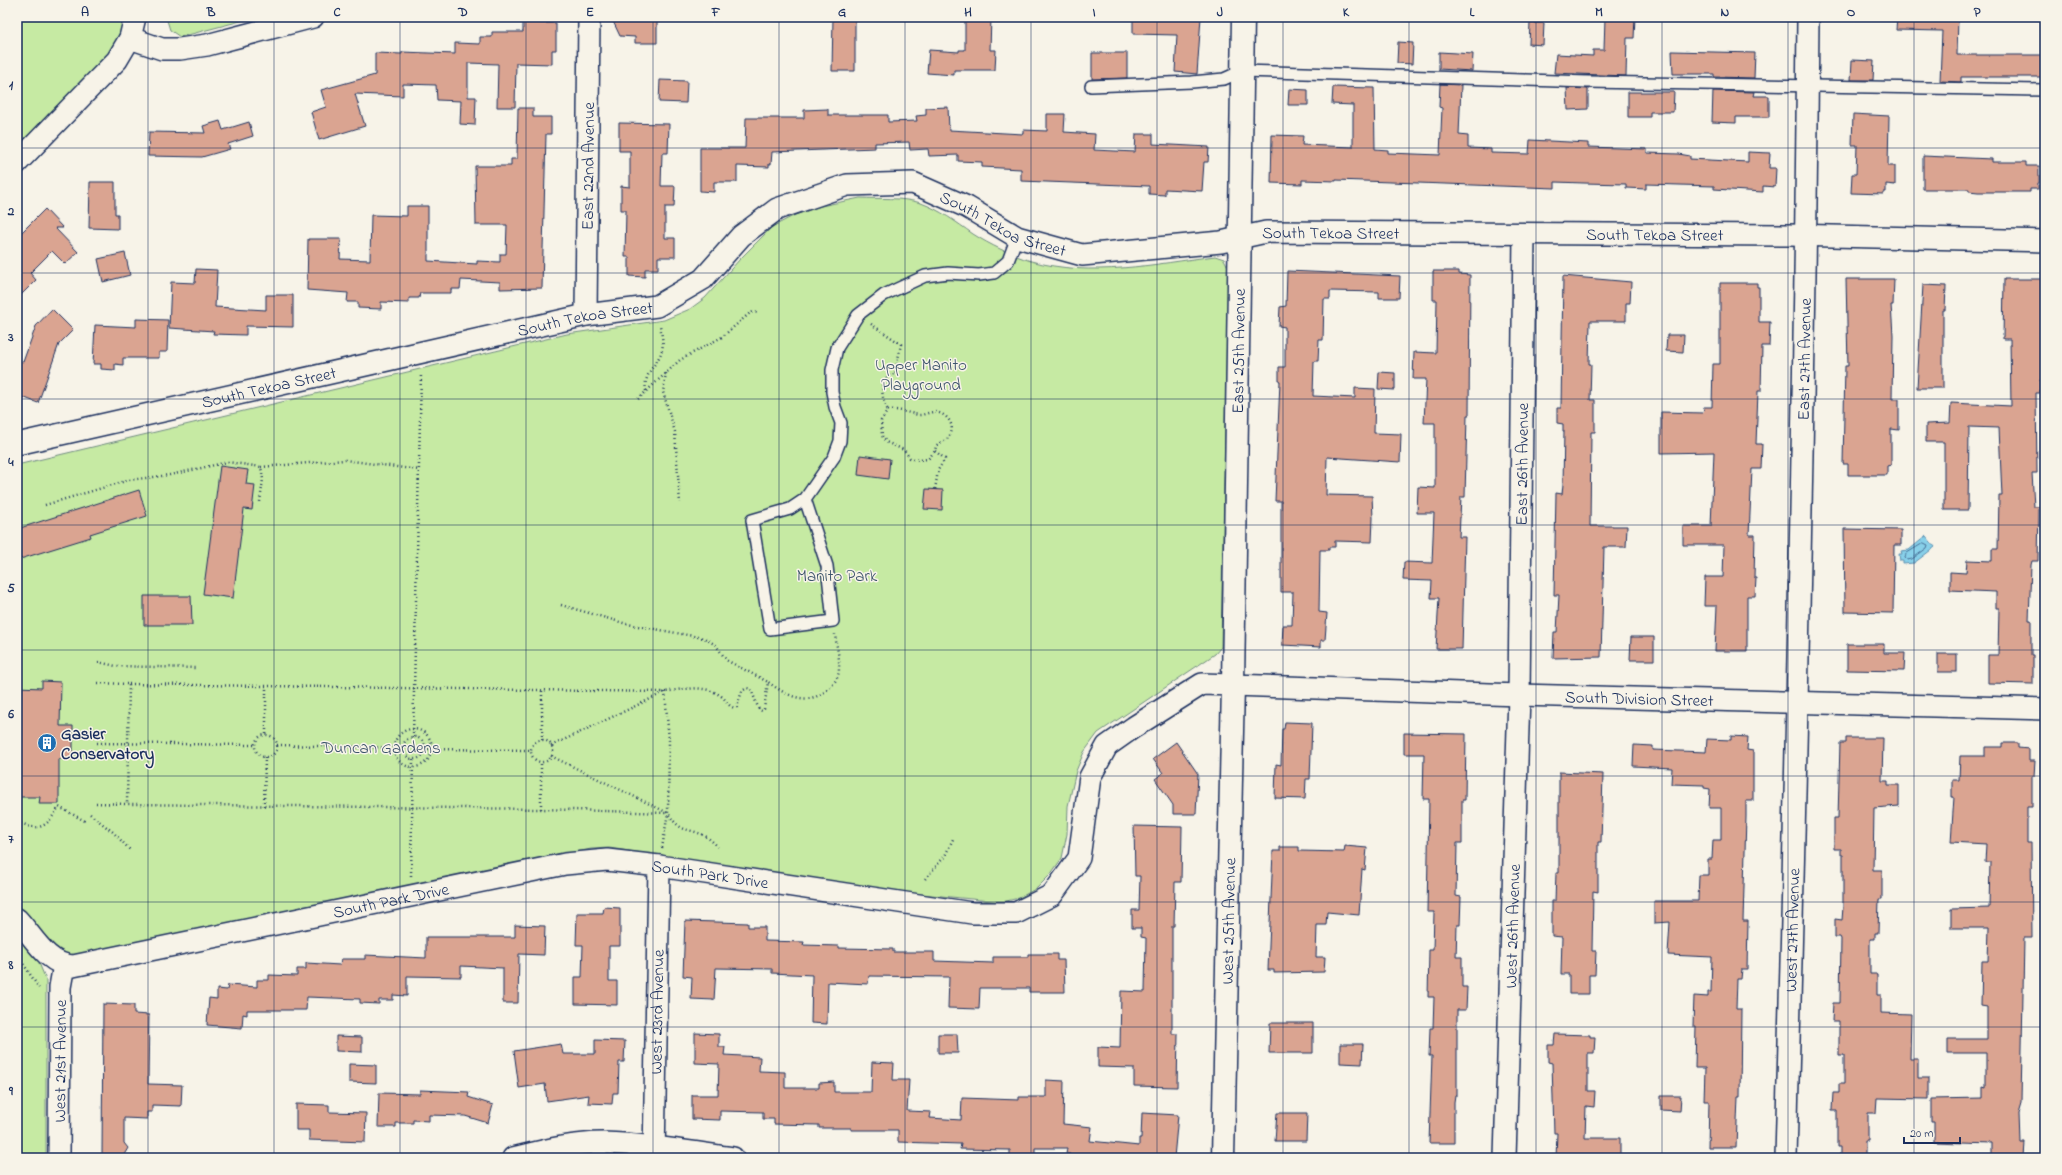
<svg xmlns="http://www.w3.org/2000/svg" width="2062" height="1175" font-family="'Indie Flower',sans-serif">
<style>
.green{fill:#c6eaa3;stroke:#708c80}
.water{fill:#88d0e9;stroke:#5c90b1}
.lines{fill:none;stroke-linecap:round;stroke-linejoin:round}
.shore{stroke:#476f96;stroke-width:1}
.building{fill:#daa491;stroke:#1b2f5e}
.lane-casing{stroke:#1b2f5e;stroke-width:14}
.street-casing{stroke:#1b2f5e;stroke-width:24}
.secondary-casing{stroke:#1b2f5e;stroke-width:25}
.path{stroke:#1b2f5e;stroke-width:2.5;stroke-dasharray:1 3;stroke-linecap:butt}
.lane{stroke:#f7f3e8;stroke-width:11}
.street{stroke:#f7f3e8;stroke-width:21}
.secondary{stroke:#f7f3e8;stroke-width:22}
.grid{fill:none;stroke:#1b2f5e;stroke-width:1;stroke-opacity:0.55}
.labels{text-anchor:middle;stroke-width:3;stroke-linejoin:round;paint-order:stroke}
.street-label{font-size:17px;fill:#1b2f5e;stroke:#f7f3e8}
.park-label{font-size:17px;fill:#3d546c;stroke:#f7f3e8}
.poi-label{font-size:17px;font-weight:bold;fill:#1b2f5e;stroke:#f7f3e8;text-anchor:start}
.neatline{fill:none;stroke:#1b2f5e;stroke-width:1.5}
.grid-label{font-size:13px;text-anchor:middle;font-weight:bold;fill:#1b2f5e}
</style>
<rect width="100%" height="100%" fill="#f7f3e8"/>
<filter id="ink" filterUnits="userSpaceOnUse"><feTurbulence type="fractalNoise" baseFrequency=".025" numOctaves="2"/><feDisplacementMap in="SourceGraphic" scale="8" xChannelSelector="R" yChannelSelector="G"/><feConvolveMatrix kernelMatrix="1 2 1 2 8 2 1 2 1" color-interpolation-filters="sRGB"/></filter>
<g filter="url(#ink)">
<!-- green -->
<g class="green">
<path d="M17,17H127L126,23L107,58L17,148Z"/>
<path d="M166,17H256L180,37L170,30Z"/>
<path d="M860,198C880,199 901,197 921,203C940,210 956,222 973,234C990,245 1011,255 1031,261C1091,278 1155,264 1215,256L1224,259L1228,267L1221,647L1215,654L1098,733L1084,752L1076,771L1068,806L1067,834L1062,858L1050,875L1037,888L1019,898L1002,902L911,893L609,848L591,849L39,963L46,980V1158H17V465L567,334L664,320L690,309L705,298L740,259L772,227L795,215L821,206Z"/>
</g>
<!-- water -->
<path class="water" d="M1926,536L1935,547L1914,563L1903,564V561H1900L1899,554H1902L1901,551L1909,550Z"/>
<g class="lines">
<!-- shore -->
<path class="shore" d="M1924,543L1928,545L1927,548L1912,559L1907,560L1905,558L1906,554Z"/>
</g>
<!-- building -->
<g class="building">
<path d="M523,17H540V23H556V50H552V64L516,63L515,107H497L498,64L468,63V97H476L475,125L460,124L461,101L437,100L436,85L403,84V96L355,94L365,126L319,140L311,112L326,107L321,90L375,75V53L402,54V52L455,54V43L480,44V37H492V32H523Z"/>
<path d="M611,17H657V43H635V37L620,36Z"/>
<path d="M833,17H855V71H832Z"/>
<path d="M965,17H991L990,50H996L995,70H954V75L927,73L929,50L959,52V50H965Z"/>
<path d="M1133,17H1201L1197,74L1175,72L1177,35L1133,34Z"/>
<path d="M1605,17H1635L1634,38H1627L1626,76L1554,73L1556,54L1593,56V50H1604Z"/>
<path d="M1897,17H1958L1957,55H2045V77H1961V82L1940,81L1942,31L1896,30Z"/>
<path d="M1530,23H1544L1543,45L1529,44Z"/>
<path d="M1398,42L1413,43L1412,64L1397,63Z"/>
<path d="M1672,51L1755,53L1754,78L1714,77V74H1673Z"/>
<path d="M1439,52L1473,54L1472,71L1439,69Z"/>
<path d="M1092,53H1127V78L1092,79Z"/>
<path d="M1852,60L1874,61L1873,80H1851Z"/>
<path d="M660,80L687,81L686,103L659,102Z"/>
<path d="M1440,84L1461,85L1459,135L1468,136V148L1491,149V153L1529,154L1530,140L1588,143V147L1647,149V153L1679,154L1690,156V159L1748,162V152L1770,153L1769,168H1776L1775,187L1763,186V192L1714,189V186L1646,184V189L1626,188V184L1584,183L1555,182V188L1336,180V181L1302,180V184L1271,183L1272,135L1303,136L1302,145L1353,147V105L1332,104L1333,87L1374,88L1375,149L1388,150V153L1440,155L1442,108L1439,107Z"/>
<path d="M1567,88L1588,89V109L1568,110Z"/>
<path d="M1289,89L1308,90V105H1288Z"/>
<path d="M1713,91L1754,92L1753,96H1769V117H1736V123L1712,122Z"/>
<path d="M1628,92H1674L1673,112H1650V117H1628Z"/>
<path d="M948,107L949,130L1023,134V130L1047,131V114H1065L1064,132L1095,134L1094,150L1135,152L1136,134H1153V144L1209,147L1208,162H1204L1202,191L1165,189V195L1149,194V186L1021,181V169L982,167V162L958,161V155L929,156L928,149L910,150L909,142L875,143V148L772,152L771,164H769V167L737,166V182H714V192L700,191V148H745L746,118H804V110L828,109V115H888V122L917,121L916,116L926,115V108Z"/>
<path d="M518,108H533V117H551V134H546L542,288L500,289V282L461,280L460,289H451V293H420L419,298H409V303L381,302V309L358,308V302H347L348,293L307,290L308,239H341L340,259L370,260L371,215L407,216V206H428V261L477,264V261L500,262V254H506L507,225H476L475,166H511V159H517Z"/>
<path d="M1853,114L1889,116L1888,166H1895V185L1886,184V192H1884V194L1851,193L1852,174H1856L1857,145H1852Z"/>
<path d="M220,121L223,130L249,122L253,136L228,144L230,149L202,157L148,156L149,132L205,133L203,126Z"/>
<path d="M619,123L669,124L668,153H662L661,186H675L674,207H665V238H675V257H658V269H645V277L629,276V257H625L626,210H621V186L630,187V151H619Z"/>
<path d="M1923,156L1992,159V162H2026V166H2039V183H2038V189H2030V192H1978L1969,191V189H1923Z"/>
<path d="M90,182H115V214H118V229L89,228Z"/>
<path d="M45,209L63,228H55L78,252L65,264L52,251L30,273L36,280L17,299V237Z"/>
<path d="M125,253L130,275L103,282L98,259Z"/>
<path d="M196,269L217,270L215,307L266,310V295H293V327L246,326V335L213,334L214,331L169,328L171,282L195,283Z"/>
<path d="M1287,271L1400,276L1399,298H1379V292L1330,291V299H1324L1323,340H1319L1318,361H1314L1313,396L1355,398V388L1375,389L1374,433L1401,434L1400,462L1327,457L1326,495L1372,496L1373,518L1372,542L1335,541V547H1329V550H1320L1319,612L1327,613L1325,640H1321V647L1282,645L1283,625H1292L1293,592H1281V501H1275L1280,381H1279V367H1285V327L1279,326L1280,307L1286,306Z"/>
<path d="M1433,271H1459V274L1470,275L1469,415H1467L1465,497H1461L1459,537H1465L1462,649H1436L1439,598H1431L1432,581L1403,580L1404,562L1432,563L1434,513H1417L1418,487L1435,488V423H1424L1426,379H1413L1414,352L1436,353L1437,300H1433Z"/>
<path d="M1563,276L1631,282L1630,303H1626V321H1590L1589,364H1591L1590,400H1595V432H1591L1590,526H1627L1626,547H1604L1601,657L1553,658L1554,632H1557L1559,595H1554L1556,493L1562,494L1563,484L1564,431H1563V424L1557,423V408H1561Z"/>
<path d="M1846,279H1894L1893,305H1891L1893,335L1892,399H1899V430L1891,429V465L1887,466V475H1848V464H1843L1845,366H1848Z"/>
<path d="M2004,279H2044L2042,359H2044V380H2040V393H2036L2037,473H2032L2034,507H2039L2038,561H2032L2031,565L2029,620H2031V655H2033V684L1988,683V655H1998L1999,608H1996V592L1950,590V572L1966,573L1967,560L1992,561V549H1998L1999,496H2002L1999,428L1969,427L1968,510H1944V442H1926V424L1950,423L1951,403L2011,406L2010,339H2003Z"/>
<path d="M1720,283H1757V287H1759V322H1770L1769,346H1762L1761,391H1758L1756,444H1762L1761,469H1752L1749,535H1755L1754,578H1756L1755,596H1747V651H1715L1717,606H1704L1705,577H1723L1724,545H1683V526H1711L1714,452L1661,453V412L1703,413L1704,407H1712L1713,364H1720Z"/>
<path d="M1923,285L1946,286L1945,310H1943V388H1917Z"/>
<path d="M52,309L73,330L59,344L38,403L17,395V360L23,362L36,326Z"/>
<path d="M136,319L168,320L167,352H159V358H123V365L115,364V370L101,369V364H93L95,325L136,327Z"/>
<path d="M1667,335H1684L1683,352L1666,351Z"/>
<path d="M1379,372L1395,373V390L1378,389Z"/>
<path d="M860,455L890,459L888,479L858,475Z"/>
<path d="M220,466L248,470L246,484L255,485L252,510L244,509L233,598L203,594Z"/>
<path d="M926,489L943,490L942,510L924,509Z"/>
<path d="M139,490L147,516L90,534L91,537L17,560V529Z"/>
<path d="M1844,529L1901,530V545H1894L1893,613L1845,612Z"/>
<path d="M144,596H191L192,625H144Z"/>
<path d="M1631,637H1654V660H1630Z"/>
<path d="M1847,644H1884V653H1905L1904,671L1847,670Z"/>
<rect x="1938" y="654" width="19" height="18"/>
<path d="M42,681L61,682L60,726H73V759H59V804H39L40,797H17V687L42,688Z"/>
<path d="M1285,722L1312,723L1310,779H1306L1305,799L1275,798L1276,764L1281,765L1282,729H1284Z"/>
<path d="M1404,733L1466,734L1465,800H1462V843H1457L1456,896L1461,897L1460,925H1457L1456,957H1462V987H1467L1466,1010H1457V1095H1455L1454,1102V1143H1429L1432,1056H1429L1430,1028H1433L1434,997H1428L1429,950H1433L1434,912H1427L1429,799H1423L1424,754H1404Z"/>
<path d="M1731,736L1748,737L1747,750L1753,751V801H1746V817L1743,921H1748L1747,969H1742L1741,979H1737L1736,1009H1741L1740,1097H1738L1736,1147H1708L1709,1101H1704L1705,1068H1695L1696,1026H1693L1694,996L1708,997V992H1711L1712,957L1668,955L1670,922L1654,923V901H1698L1699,875H1708V859H1712L1713,840H1721V808H1709L1710,789L1704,788V785L1671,784L1672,768L1633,766L1634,745L1653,746V750L1706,752L1707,739L1731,740Z"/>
<path d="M1846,738H1883L1882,781H1888V785H1899V806L1874,808L1873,870H1882V899H1879L1878,933H1875V939H1870V974H1877V995H1881V1013L1911,1014L1910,1059H1918V1078H1928V1099L1877,1098L1876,1113H1868V1141H1865V1157H1840V1147H1837V1110H1832L1833,1093H1839V1084H1844V1055H1839V1021H1832L1833,1003H1840L1841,939L1840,937H1835V919L1842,920L1843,907V855H1841V849H1834V818H1838L1840,743H1846Z"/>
<path d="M1176,742L1198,774L1196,814H1173V805L1155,779L1163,773L1153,759Z"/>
<path d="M2002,743H2018V748L2029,749V761H2035L2034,776H2032V807H2027V843H2031L2032,938H2024L2021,1102L2018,1112L2019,1141H2024L2023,1155H2018V1158H1992V1144L1934,1142V1122H1931V1099L1983,1098V1087L1986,1088V1053H1948V1039H1987V1007L1981,1006L1982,961H1988L1989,928H1951V909L1989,908L1990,862H1985L1986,844L1951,842L1954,797H1952V780H1959L1960,756H1985V747H2002Z"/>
<path d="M1559,772L1603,774L1601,842H1598V892L1593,891L1592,951H1596L1595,975H1589V994H1569V974H1561L1562,937L1552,936V901H1555L1556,873H1559Z"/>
<path d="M1134,826L1182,827L1181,882H1175L1174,926H1172V1034H1178L1177,1087L1134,1086V1068L1098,1067V1047L1120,1048L1121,991L1145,992L1146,938L1141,937V928H1132V910H1139L1140,876H1135Z"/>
<path d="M1345,846L1367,848L1365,870L1362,869L1359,915L1327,912L1326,925H1317L1316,957H1325L1324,972L1274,973V970H1268L1273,851H1280V847H1299V851L1344,852Z"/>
<path d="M604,907L620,908V946H609V981H617V1005L575,1004V977H582L583,945H576L577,913H603Z"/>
<path d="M685,921L748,923V927H765V941L804,942L803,945L839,946V948L893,949V952H934V961L993,963V957H1028V954H1057V960H1064L1065,992H1029V988H980L979,1009L948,1008L949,977L869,976L868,984L828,982L827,1024L811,1023L812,975L772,973V969L716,968L714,1000L691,999L692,977L683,976Z"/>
<path d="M515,925L545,926L544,955L519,954L518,1003H503V968L461,966V977L407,976V996L393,995V1000H379V1004L360,1003V999L307,997L306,1010H247V1015L243,1014L242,1028L207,1025L209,998L217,999V989L227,990L228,985L257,987V980H269V975L297,976V969H306V963L340,965L341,959H365V955L426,958V937H515Z"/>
<path d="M103,1004L134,1005V1014L149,1015L148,1084L182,1085L181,1106L152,1105V1112H147V1119L124,1118V1143L128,1148L122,1158H102Z"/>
<path d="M1270,1023H1313V1053H1269Z"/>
<path d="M695,1033L719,1034V1047H725L724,1055L760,1057L759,1071L785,1072V1088H819V1083L834,1082V1092H871L872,1062L894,1063L893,1080H909L907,1111L931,1112L930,1118L961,1120L962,1098L1019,1100V1097H1046V1080L1064,1081L1063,1124L1092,1127L1090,1141L1139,1146V1138H1141L1142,1113L1178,1115L1174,1158H1069L1070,1154H1066L1067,1148H1035V1158H1010V1150L960,1149L961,1144L898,1142V1130H851V1128H819V1125L774,1124V1119H763V1112L720,1111V1120L692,1119V1095H718L719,1064L695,1063Z"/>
<path d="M938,1034H957L958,1053H938Z"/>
<path d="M1555,1034L1590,1035V1037H1595L1594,1053H1588V1091H1595L1594,1107L1586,1106L1585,1138H1620V1156L1556,1158L1557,1133H1554L1552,1063L1548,1062V1045H1554Z"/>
<path d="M336,1036L362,1037V1052L336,1051Z"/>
<path d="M595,1040L625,1041L624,1062H619L618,1093H613L612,1104L588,1103L589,1095L547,1101L545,1084L519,1088L514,1051L561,1044L563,1054H595Z"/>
<path d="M1340,1044H1363L1362,1064L1340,1063Z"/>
<path d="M349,1064L376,1065V1083L349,1082Z"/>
<path d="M420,1090L469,1092L468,1097L493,1105L488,1123L465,1116L429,1115V1121L413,1120V1123H396V1127H378L379,1093L420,1094Z"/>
<path d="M1661,1096H1681L1680,1111L1661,1110Z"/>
<path d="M296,1104L329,1105V1112L366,1113L365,1142L309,1140V1130H296Z"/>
<path d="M1277,1113H1307L1306,1141H1275Z"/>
</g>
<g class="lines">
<!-- lane casing -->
<g class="lane-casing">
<g id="lane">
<path d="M1091,86L1192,82L1224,79L1242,71L1588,82L2045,90"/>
<path d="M805,499L827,566L833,621L770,629L752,520L790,509L805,499L834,457L840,441L841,423L835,407L832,392V370L837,348L858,315L884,295L925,276L948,273L979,275L994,273L1008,261L1017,237"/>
</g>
</g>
<!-- street casing -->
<g class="street-casing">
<g id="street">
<path d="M130,38L162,49H180L207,45L313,17"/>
<path d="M17,163L117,60L130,38L135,17"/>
<path id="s1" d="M586,315L589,17"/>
<path id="s2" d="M17,444L586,315L657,306L703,279L741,236L777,209L847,185L913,183L967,207L1017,237L1082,255L1221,242L1266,232L1788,235L2045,241"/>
<path id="s3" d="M17,919C33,936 47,965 73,966L565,864L607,860L659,866L972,913H1016L1052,895L1079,858L1090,777L1107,746L1134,727L1202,684L1519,695L2045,709"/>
<path id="s4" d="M59,1158L60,987L64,965"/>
<path d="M513,1158C542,1151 573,1143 603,1143C647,1144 690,1152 733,1158"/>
<path id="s5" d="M654,1158L659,866"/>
<path id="s6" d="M1505,1158L1519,695L1524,234"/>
<path id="s7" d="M1786,1158C1796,778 1805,397 1808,17"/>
</g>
</g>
<!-- secondary casing -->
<g class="secondary-casing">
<g id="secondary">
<path id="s8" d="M1223,1158L1233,684L1243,17"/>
</g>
</g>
<!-- path -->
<g class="path">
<path d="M871,324L901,344L895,374C878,375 881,401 888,410"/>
<path d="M666,373L663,392L675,432L680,503"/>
<path d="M646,391C643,372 658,365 662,350C664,342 661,333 660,325"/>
<path d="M638,399L680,360L722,337L750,313L753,312L759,313"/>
<path d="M888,410C899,409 908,413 919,415C924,415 929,412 935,412C946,413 957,425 949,437C946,441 940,442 936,446L935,451L928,459L919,460L910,458L904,450L886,442L882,436L881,421Z"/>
<path d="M935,451L945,459L938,470L935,490"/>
<path d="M261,467L345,460L419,470"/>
<path d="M45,505L129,480L170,475L228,462L261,467L263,479L260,502"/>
<path d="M561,605L627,624L704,638L716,645L726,660L768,682"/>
<path d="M98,662L116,666L197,668"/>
<path d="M98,683L129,684"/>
<path d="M129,684L665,692L669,740L668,813L541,809L127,804Z"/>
<circle cx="413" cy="748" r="19"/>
<path d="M266,734V686"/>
<circle cx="266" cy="746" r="11"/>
<path d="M413,737L421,373"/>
<circle cx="414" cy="748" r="11"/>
<path d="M542,740V690"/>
<circle cx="542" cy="751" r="11"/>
<path d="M97,743L254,745"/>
<path d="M277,745L403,748"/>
<path d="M551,746L665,692C682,689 705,684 721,696C727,700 727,706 735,708L737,707L742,691L747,688L751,689L759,710L762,711L764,709L768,682C787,696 808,707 828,689C835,683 839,677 839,668C840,657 836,645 835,634"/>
<path d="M424,749L531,750"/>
<path d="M551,756L668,813C682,835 686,826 705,836C710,839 714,843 718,847"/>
<path d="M96,803L127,804"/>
<path d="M264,806L265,757"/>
<path d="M541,809V762"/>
<path d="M90,814L113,832L130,850"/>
<path d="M17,822C22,823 27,826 32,827C47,829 52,817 59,807L85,821"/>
<path d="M662,848L668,813"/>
<path d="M411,876L413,759"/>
<path d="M925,879L945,856L954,837"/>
<path d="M17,954L39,988"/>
</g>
<!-- lane -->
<use href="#lane" class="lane"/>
<!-- street -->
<use href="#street" class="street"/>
<!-- secondary -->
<use href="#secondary" class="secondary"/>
</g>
</g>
<!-- grid -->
<path class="grid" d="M148,17V1158M274,17V1158M400,17V1158M526,17V1158M653,17V1158M779,17V1158M905,17V1158M1031,17V1158M1157,17V1158M1283,17V1158M1409,17V1158M1536,17V1158M1662,17V1158M1788,17V1158M1914,17V1158M17,148H2045M17,273H2045M17,399H2045M17,525H2045M17,650H2045M17,776H2045M17,902H2045M17,1027H2045"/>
<!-- icons -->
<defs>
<g id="building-disc" transform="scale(1)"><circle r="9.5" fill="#1f6fb2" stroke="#f7f3e8"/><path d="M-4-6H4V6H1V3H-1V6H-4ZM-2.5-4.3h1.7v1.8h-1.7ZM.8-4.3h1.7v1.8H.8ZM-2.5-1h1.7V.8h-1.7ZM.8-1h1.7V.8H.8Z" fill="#fff"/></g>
</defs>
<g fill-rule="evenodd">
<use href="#building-disc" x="47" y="743"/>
</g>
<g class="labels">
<!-- street labels -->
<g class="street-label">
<text dy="6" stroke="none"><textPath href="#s1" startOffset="149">East 22nd Avenue</textPath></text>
<text dy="6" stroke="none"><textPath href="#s2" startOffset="1050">South Tekoa Street</textPath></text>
<text dy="6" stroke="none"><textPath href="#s2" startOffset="1386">South Tekoa Street</textPath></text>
<text dy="6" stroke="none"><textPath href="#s2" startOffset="1710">South Tekoa Street</textPath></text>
<text dy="6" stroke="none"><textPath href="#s2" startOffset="582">South Tekoa Street</textPath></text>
<text dy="6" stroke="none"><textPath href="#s8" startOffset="807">East 25th Avenue</textPath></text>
<text dy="6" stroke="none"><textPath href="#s7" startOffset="799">East 27th Avenue</textPath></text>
<text dy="6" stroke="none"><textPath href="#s2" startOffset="258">South Tekoa Street</textPath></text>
<text dy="6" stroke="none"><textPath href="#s6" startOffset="694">East 26th Avenue</textPath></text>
<text dy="6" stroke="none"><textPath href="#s3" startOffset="1787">South Division Street</textPath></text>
<text dy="6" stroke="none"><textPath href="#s3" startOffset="724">South Park Drive</textPath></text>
<text dy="6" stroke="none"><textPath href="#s3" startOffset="400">South Park Drive</textPath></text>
<text dy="6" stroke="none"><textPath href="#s8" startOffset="237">West 25th Avenue</textPath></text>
<text dy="6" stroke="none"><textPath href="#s6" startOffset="232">West 26th Avenue</textPath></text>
<text dy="6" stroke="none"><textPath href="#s7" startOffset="228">West 27th Avenue</textPath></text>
<text dy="6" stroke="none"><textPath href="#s5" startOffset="146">West 23rd Avenue</textPath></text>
<text dy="6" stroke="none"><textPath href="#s4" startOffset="97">West 21st Avenue</textPath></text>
</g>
<!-- park labels -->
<g class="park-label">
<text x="921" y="370">Upper Manito<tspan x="921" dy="20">Playground</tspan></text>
<text x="837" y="581">Manito Park</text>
<text x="381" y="753">Duncan Gardens</text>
</g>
<!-- poi labels -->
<g class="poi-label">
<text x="61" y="739">Gasier<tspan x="61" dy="20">Conservatory</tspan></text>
</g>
</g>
<!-- margin -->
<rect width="2062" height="1175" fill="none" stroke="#f7f3e8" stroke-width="44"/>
<!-- scale -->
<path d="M1904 1137v6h56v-6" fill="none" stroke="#1b2f5e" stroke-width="2"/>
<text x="1910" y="1137" font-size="12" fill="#1b2f5e" stroke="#f7f3e8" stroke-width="3" paint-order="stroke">20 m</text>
<rect x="22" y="22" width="2018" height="1131" class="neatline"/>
<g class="grid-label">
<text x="85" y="16">A</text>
<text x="211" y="16">B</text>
<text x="337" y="16">C</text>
<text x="463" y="16">D</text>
<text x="590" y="16">E</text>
<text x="716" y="16">F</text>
<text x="842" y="16">G</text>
<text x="968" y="16">H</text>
<text x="1094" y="16">I</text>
<text x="1220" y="16">J</text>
<text x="1346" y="16">K</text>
<text x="1472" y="16">L</text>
<text x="1599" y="16">M</text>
<text x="1725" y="16">N</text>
<text x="1851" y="16">O</text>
<text x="1977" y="16">P</text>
<text x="11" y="89">1</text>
<text x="11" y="215">2</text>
<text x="11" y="341">3</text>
<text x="11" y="466">4</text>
<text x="11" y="592">5</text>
<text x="11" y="718">6</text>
<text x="11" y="843">7</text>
<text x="11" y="969">8</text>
<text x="11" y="1095">9</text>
</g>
</svg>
